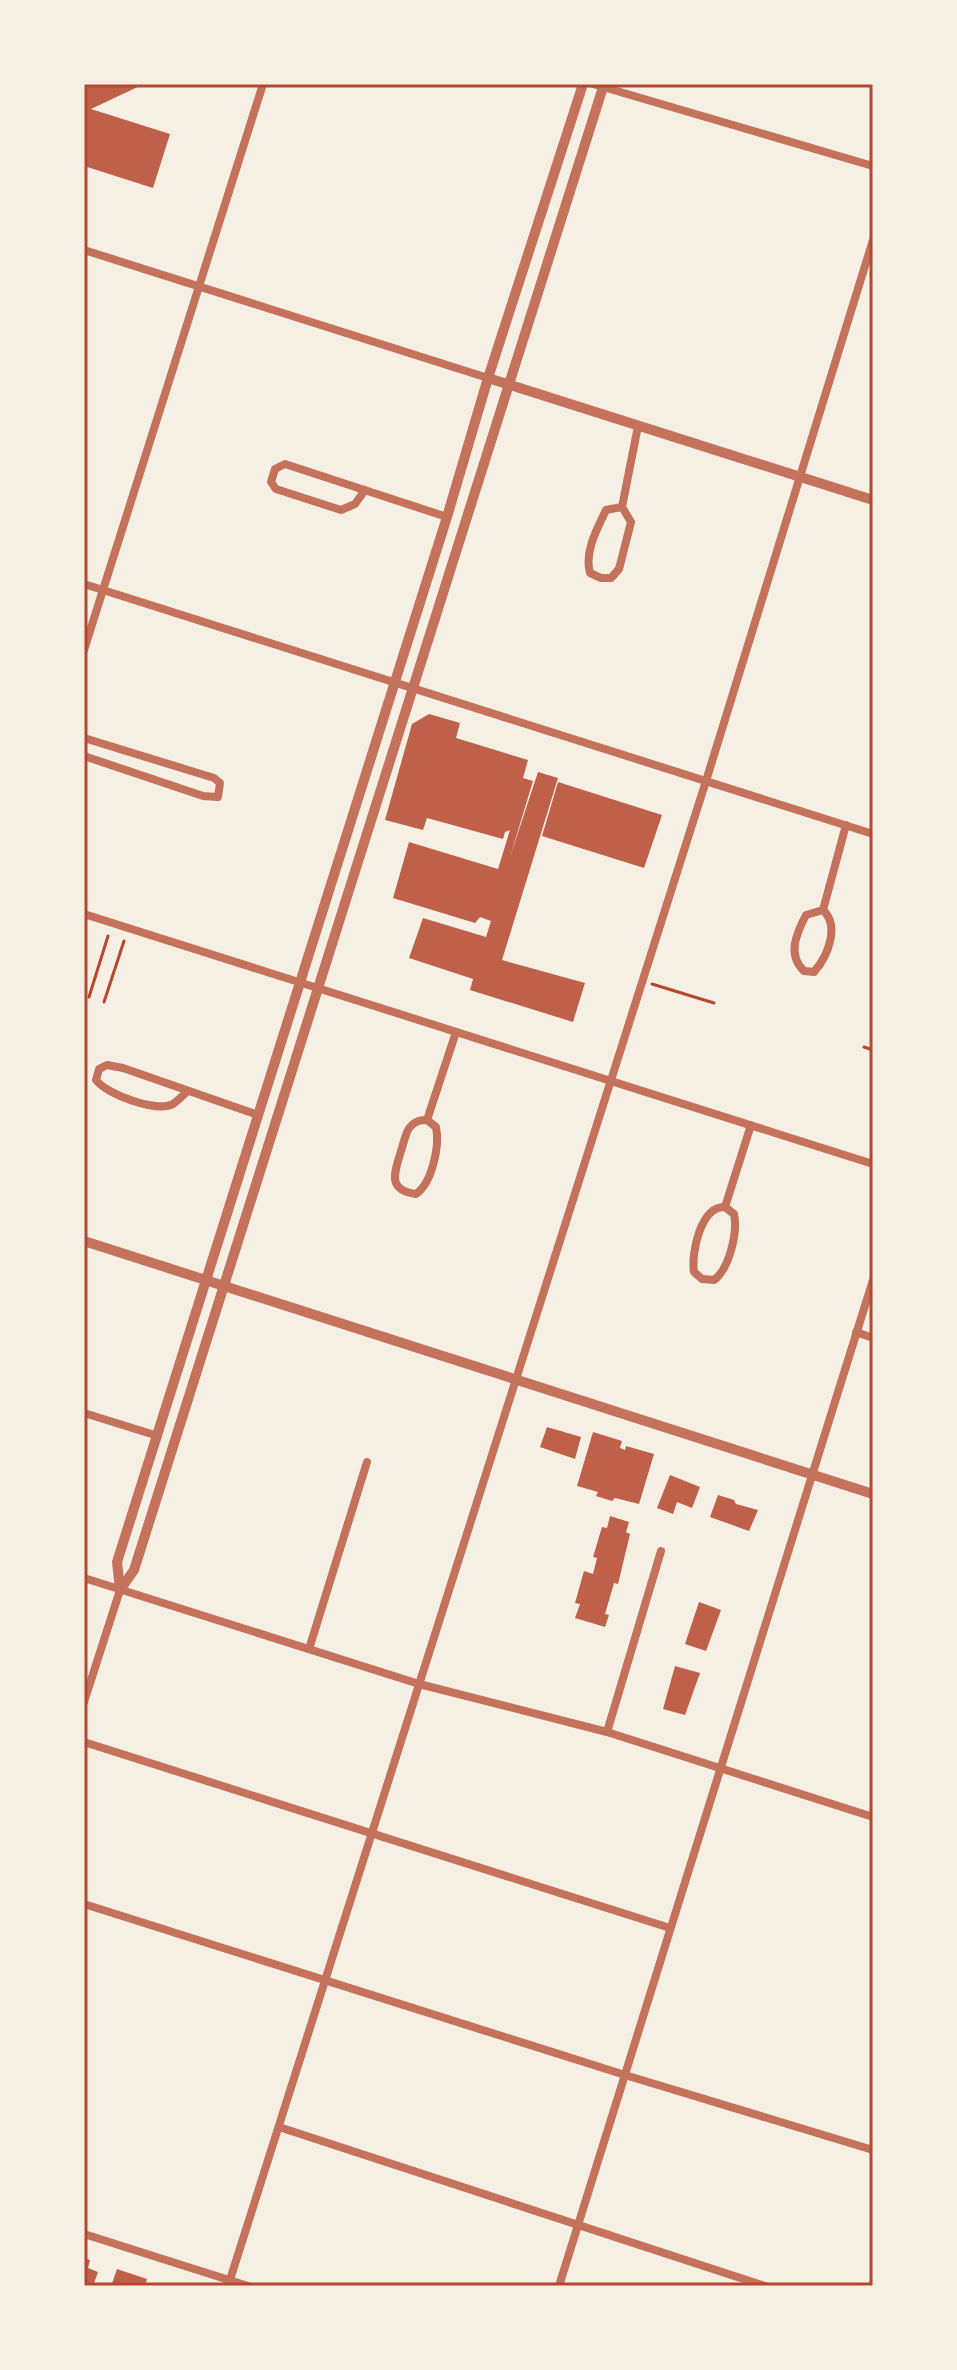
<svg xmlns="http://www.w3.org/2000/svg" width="957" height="2370" font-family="Arial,sans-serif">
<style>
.building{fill:#bf614a}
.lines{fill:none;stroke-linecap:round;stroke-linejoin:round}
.path{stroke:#b5482f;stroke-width:3}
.minor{stroke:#c5725c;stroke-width:8}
.tertiary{stroke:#c5725c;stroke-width:10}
.neatline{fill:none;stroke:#b5482f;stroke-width:3}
</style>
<rect width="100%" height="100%" fill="#f6efe4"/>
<!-- building -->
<g class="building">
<path d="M84,84H144L91,109L170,134L153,188L84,166Z"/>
<path d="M429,714L460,723L456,738L528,760L523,778L533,781L510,857L538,772L558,778L502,960L585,983L573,1022L470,990L473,979L409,958L423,918L486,937L491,921L480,917L475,923L393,898L409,842L498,869L510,830L505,832L503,839L427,818L423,830L385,820L412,724Z"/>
<path d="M558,782L662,815L644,868L542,836Z"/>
<path d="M547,1427L581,1437L575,1459L540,1447Z"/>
<path d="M593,1432L622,1441L620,1448L625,1450L626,1446L654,1454L639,1504L615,1498L612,1501L596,1496L598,1492L577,1486Z"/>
<path d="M670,1475L700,1487L692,1508L677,1502L673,1514L657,1508Z"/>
<path d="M718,1495L734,1500L736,1504L758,1510L749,1531L710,1517Z"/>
<path d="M610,1516L629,1522L626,1532L630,1534L618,1584L614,1583L605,1614L609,1615L605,1627L575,1618L580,1604L575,1603L584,1571L593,1574L597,1558L593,1557L602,1527L607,1528Z"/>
<path d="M699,1602L721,1610L706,1651L685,1644Z"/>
<path d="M675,1666L700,1673L685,1715L663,1709Z"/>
<path d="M84,2258L90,2260L88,2268L98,2272L93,2286H84Z"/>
<path d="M117,2269L147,2279L145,2286H111Z"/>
</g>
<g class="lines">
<!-- path -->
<g class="path">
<path d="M652,984L714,1003"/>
<path d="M89,997L108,936"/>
<path d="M104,1002L124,941"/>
<path d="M864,1047L873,1050"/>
</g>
<!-- minor -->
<g class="minor">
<path d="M593,84L873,166"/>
<path d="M84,250L488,378"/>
<path d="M365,490L355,504L341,510L276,489L271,482L275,469L285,464L447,517"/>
<path d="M622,507L631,522L619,569L611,578H601L590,573C584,552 597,529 606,510L622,507L638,426"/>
<path d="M84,584L873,834"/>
<path d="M84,650L263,84"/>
<path d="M84,738L214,778L220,783L218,797L203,796L84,756"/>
<path d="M823,910C840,926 828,956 814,972L804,971C787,955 796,934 806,915L823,910L846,825"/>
<path d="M84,914L873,1164"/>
<path d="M188,1091C183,1095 179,1100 173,1104C157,1113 106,1094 96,1080L99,1069L107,1065L123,1068L258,1115"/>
<path d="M427,1120L436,1127C440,1146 432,1183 416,1194C386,1190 395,1172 401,1151C404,1143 405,1133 410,1127C415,1121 420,1120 427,1120L456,1032"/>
<path d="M725,1207L734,1214C738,1233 729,1269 714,1280L702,1279L694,1272C691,1252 701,1206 725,1207L751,1125"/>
<path d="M856,1332L873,1338"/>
<path d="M84,1413L158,1436"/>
<path d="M84,1578L419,1684L607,1732L873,1817"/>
<path d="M309,1649L367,1462"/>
<path d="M84,1702L120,1590"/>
<path d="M607,1732L661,1551"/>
<path d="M84,1742L670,1928"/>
<path d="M84,1904L625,2075L873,2150"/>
<path d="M279,2127L765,2286"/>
<path d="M84,2234L248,2286"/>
<path d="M228,2286L706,781L873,240"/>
<path d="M559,2286L873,1280"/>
</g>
<!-- tertiary -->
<g class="tertiary">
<path d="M488,378L873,500"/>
<path d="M84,1241L873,1494"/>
<path d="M120,1590L134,1570L604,84"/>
<path d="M120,1590L117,1562L447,517L488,378L583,84"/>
</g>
</g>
<!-- border -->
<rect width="957" height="2370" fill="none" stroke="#f6efe4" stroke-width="172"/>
<rect x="86" y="86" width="785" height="2198" class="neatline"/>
</svg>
